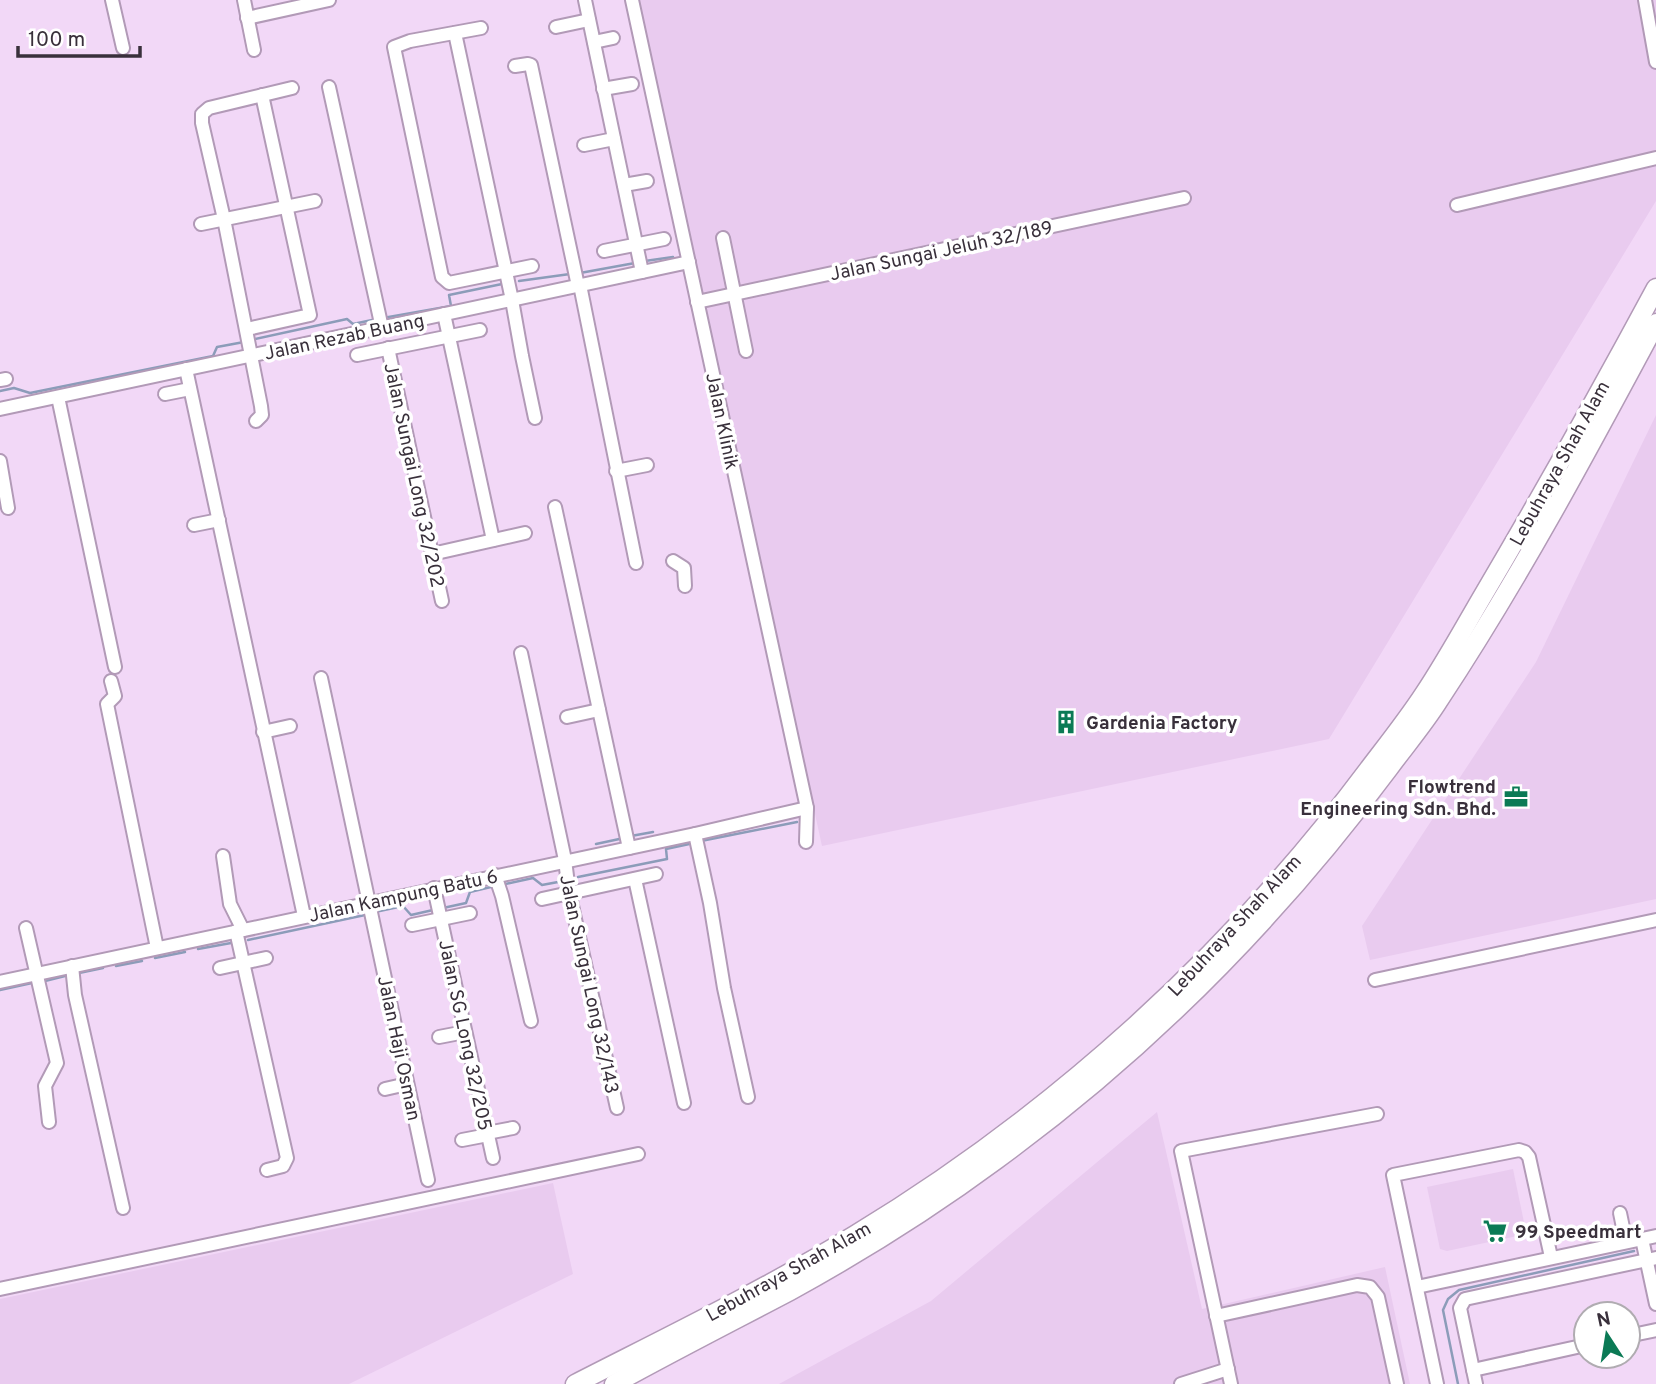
<svg xmlns="http://www.w3.org/2000/svg" width="1656" height="1384" font-family="Overpass,sans-serif">
<style>
.built{fill:#e9cbef}
.lines{fill:none;stroke-linecap:round;stroke-linejoin:round}
.stream{stroke:#8c9cb9;stroke-width:2.5}
.minor-casing{stroke:#b29ab7;stroke-width:16}
.highway-casing{stroke:#b29ab7;stroke-width:21}
.minor{stroke:#fff;stroke-width:12}
.highway{stroke:#fff;stroke-width:18}
.labels{text-anchor:middle;stroke-width:7;stroke-linejoin:round;paint-order:stroke}
.street-label{font-size:19px;fill:#39303b;stroke:#fff}
.poi-label{font-size:19px;font-weight:bold;fill:#39303b;stroke:#fff;text-anchor:start}
</style>
<rect width="100%" height="100%" fill="#f2d8f7"/>
<!-- built -->
<g class="built">
<path d="M637,0H1656V201L1329,739L822,846Z"/>
<path d="M1656,415V899L1370,960L1362,926L1536,662Z"/>
<path d="M1157,1112L1202,1309L1385,1267L1410,1384H779L931,1301Z"/>
<path d="M1513,1169L1526,1232L1522,1235L1447,1251L1440,1249L1427,1187Z"/>
<path d="M553,1183L573,1274L349,1384H0V1299Z"/>
</g>
<g class="lines">
<!-- stream -->
<g class="stream">
<path d="M645,261L673,257"/>
<path d="M580,273L635,263"/>
<path d="M519,281L570,274"/>
<path d="M383,318L451,306L449,295L502,284"/>
<path d="M251,340L347,319L353,324L377,319"/>
<path d="M0,391L14,388L30,393L213,356L217,347L244,342"/>
<path d="M631,836L653,832"/>
<path d="M701,841L797,822"/>
<path d="M596,844L624,838"/>
<path d="M578,877L667,859L666,849L694,843"/>
<path d="M501,885L533,878L542,885L558,882"/>
<path d="M443,908L466,903L470,892L495,886"/>
<path d="M375,912L403,906L411,915L433,910"/>
<path d="M248,940L365,915"/>
<path d="M198,949L231,943"/>
<path d="M155,958L185,952"/>
<path d="M116,966L142,961"/>
<path d="M79,973L103,968"/>
<path d="M45,981L65,976"/>
<path d="M0,990L32,983"/>
<path d="M1458,1384L1443,1310L1448,1299L1459,1290L1634,1251"/>
</g>
<!-- minor casing -->
<g class="minor-casing">
<g id="minor">
<path d="M112,0L123,48"/>
<path d="M244,0L254,50"/>
<path d="M585,0L642,272"/>
<path d="M632,0L807,808L806,842"/>
<path d="M1645,0L1656,62"/>
<path d="M247,18L329,0"/>
<path d="M556,27L589,20"/>
<path d="M481,28L410,41L394,47L442,277L449,283L532,266"/>
<path d="M455,33L512,300L522,356L535,418"/>
<path d="M594,42L613,38"/>
<path d="M515,66L528,64L531,65L578,286"/>
<path d="M329,87L382,328"/>
<path d="M603,89L632,84"/>
<path d="M584,145L614,139"/>
<path d="M624,185L647,181"/>
<path d="M1457,205L1656,158"/>
<path d="M201,224L315,201"/>
<path d="M723,238L746,351"/>
<path d="M604,251L664,239"/>
<path d="M580,285L636,563"/>
<path d="M697,302L1184,198"/>
<path d="M444,314L493,540"/>
<path d="M247,329L310,315L262,95"/>
<path d="M388,348L442,601"/>
<path d="M357,355L480,330"/>
<path d="M186,369L304,916"/>
<path d="M0,380L6,379"/>
<path d="M165,394L190,389"/>
<path d="M58,397L115,667"/>
<path d="M0,409L689,262"/>
<path d="M256,421L262,415L261,406L224,219L202,123V114L209,108L292,88"/>
<path d="M0,461L8,508"/>
<path d="M616,471L647,465"/>
<path d="M555,507L629,848"/>
<path d="M194,525L219,520"/>
<path d="M432,554L525,533"/>
<path d="M673,561L684,568L685,586"/>
<path d="M521,653L565,860L569,892L617,1108"/>
<path d="M321,678L428,1180"/>
<path d="M111,681L115,696L107,704L157,948"/>
<path d="M567,717L599,710"/>
<path d="M263,732L290,726"/>
<path d="M695,834L710,903L724,988L748,1097"/>
<path d="M223,856L230,904L243,930"/>
<path d="M495,875L502,896L531,1021"/>
<path d="M635,879L684,1103"/>
<path d="M434,888L493,1158"/>
<path d="M542,899L656,874"/>
<path d="M412,925L470,913"/>
<path d="M26,928L57,1063L45,1086L49,1122"/>
<path d="M236,931L287,1158L283,1166L267,1170"/>
<path d="M72,966L75,995L123,1208"/>
<path d="M220,968L266,958"/>
<path d="M1375,980L1656,920"/>
<path d="M0,982L695,834L807,808"/>
<path d="M439,1037L465,1032"/>
<path d="M385,1089L407,1084"/>
<path d="M487,1133L513,1128"/>
<path d="M462,1140L488,1135"/>
<path d="M1620,1213L1626,1242"/>
<path d="M1642,1239L1656,1304"/>
<path d="M1417,1287L1656,1236"/>
<path d="M0,1289L638,1154"/>
<path d="M1216,1316L1357,1285L1370,1287L1378,1297L1397,1384"/>
<path d="M1628,1336L1656,1330"/>
<path d="M1473,1370L1586,1345"/>
<path d="M1181,1384L1228,1369"/>
<path d="M1231,1384L1181,1151L1377,1114"/>
<path d="M1437,1384L1393,1175L1519,1150L1525,1152L1529,1157L1551,1257"/>
<path d="M1476,1384L1460,1308L1465,1299L1656,1258"/>
</g>
</g>
<!-- highway casing -->
<g class="highway-casing">
<g id="highway">
<path d="M575,1384C669,1336 764,1290 855,1235C1053,1115 1229,956 1368,770C1387,745 1407,720 1424,694C1446,661 1465,626 1485,592C1544,492 1601,390 1656,288"/>
<path d="M614,1384C672,1352 731,1322 790,1291C861,1252 931,1208 996,1160C1147,1050 1278,917 1389,768C1406,745 1424,724 1439,700C1519,579 1588,450 1656,323"/>
</g>
</g>
<!-- minor -->
<use href="#minor" class="minor"/>
<!-- highway -->
<use href="#highway" class="highway"/>
</g>
<!-- icons -->
<defs>
<g id="building-bare" transform="scale(1.89)"><path d="M-4-6H4V6H1V3H-1V6H-4ZM-2.5-4.3h1.7v1.8h-1.7ZM.8-4.3h1.7v1.8H.8ZM-2.5-1h1.7V.8h-1.7ZM.8-1h1.7V.8H.8Z" fill="#0b7a55" stroke="#fff" stroke-width="2.5" paint-order="stroke"/></g>
<g id="office-bare" transform="scale(1.89)"><path d="M-6-3h4V-5.5h4V-3h4V5H-6ZM-1-4.5V-3h2v-1.5ZM-6 0V1H6V0Z" fill="#0b7a55" stroke="#fff" stroke-width="2.5" paint-order="stroke"/></g>
<g id="supermarket-bare" transform="scale(1.89)"><path d="M-6-5.5h2.5l.6 2H6L4.5 2H-2.5L-4.4-4H-6ZM-1.5 3.2a1.3 1.3 0 1 0 .1 0ZM3 3.2a1.3 1.3 0 1 0 .1 0Z" fill="#0b7a55" stroke="#fff" stroke-width="2.5" paint-order="stroke"/></g>
</defs>
<g fill-rule="evenodd">
<use href="#building-bare" x="1066" y="722"/>
<use href="#office-bare" x="1516" y="797"/>
<use href="#supermarket-bare" x="1495" y="1231"/>
</g>
<g class="labels">
<!-- street labels -->
<g class="street-label">
<text transform="translate(941 250) rotate(-12)" y="7">Jalan Sungai Jeluh 32/189</text>
<text transform="translate(344 336) rotate(-12)" y="7">Jalan Rezab Buang</text>
<text transform="translate(723 421) rotate(78)" y="7">Jalan Klinik</text>
<text transform="translate(1559 463) rotate(-61)" y="7">Lebuhraya Shah Alam</text>
<text transform="translate(415 475) rotate(78)" y="7">Jalan Sungai Long 32/202</text>
<text transform="translate(403 895) rotate(-12)" y="7">Jalan Kampung Batu 6</text>
<text transform="translate(1234 925) rotate(-47)" y="7">Lebuhraya Shah Alam</text>
<text transform="translate(590 984) rotate(78)" y="7">Jalan Sungai Long 32/143</text>
<text transform="translate(466 1035) rotate(78)" y="7">Jalan SG Long 32/205</text>
<text transform="translate(400 1048) rotate(78)" y="7">Jalan Haji Osman</text>
<text transform="translate(788 1271) rotate(-29)" y="7">Lebuhraya Shah Alam</text>
</g>
<!-- poi labels -->
<g class="poi-label">
<text x="1086" y="729">Gardenia Factory</text>
<text x="1496" y="793" text-anchor="end">Flowtrend<tspan x="1496" dy="22">Engineering Sdn. Bhd.</tspan></text>
<text x="1515" y="1238">99 Speedmart</text>
</g>
</g>
<!-- north arrow -->
<g transform="translate(1607 1335) rotate(348)"><circle r="33" fill="#ffffff" stroke="#b0acb1" stroke-width="2"/>
<path d="M0-5L12 26L0 18L-12 26Z" fill="#0b7a55"/>
<text y="-10" font-size="19" font-weight="bold" text-anchor="middle" fill="#39303b">N</text>
</g>
<!-- scale -->
<path d="M18 46v10h122v-10" fill="none" stroke="#39303b" stroke-width="3.5"/>
<text x="28" y="46" font-size="21" fill="#39303b" stroke="#ffffff" stroke-width="5" paint-order="stroke">100 m</text>
</svg>
